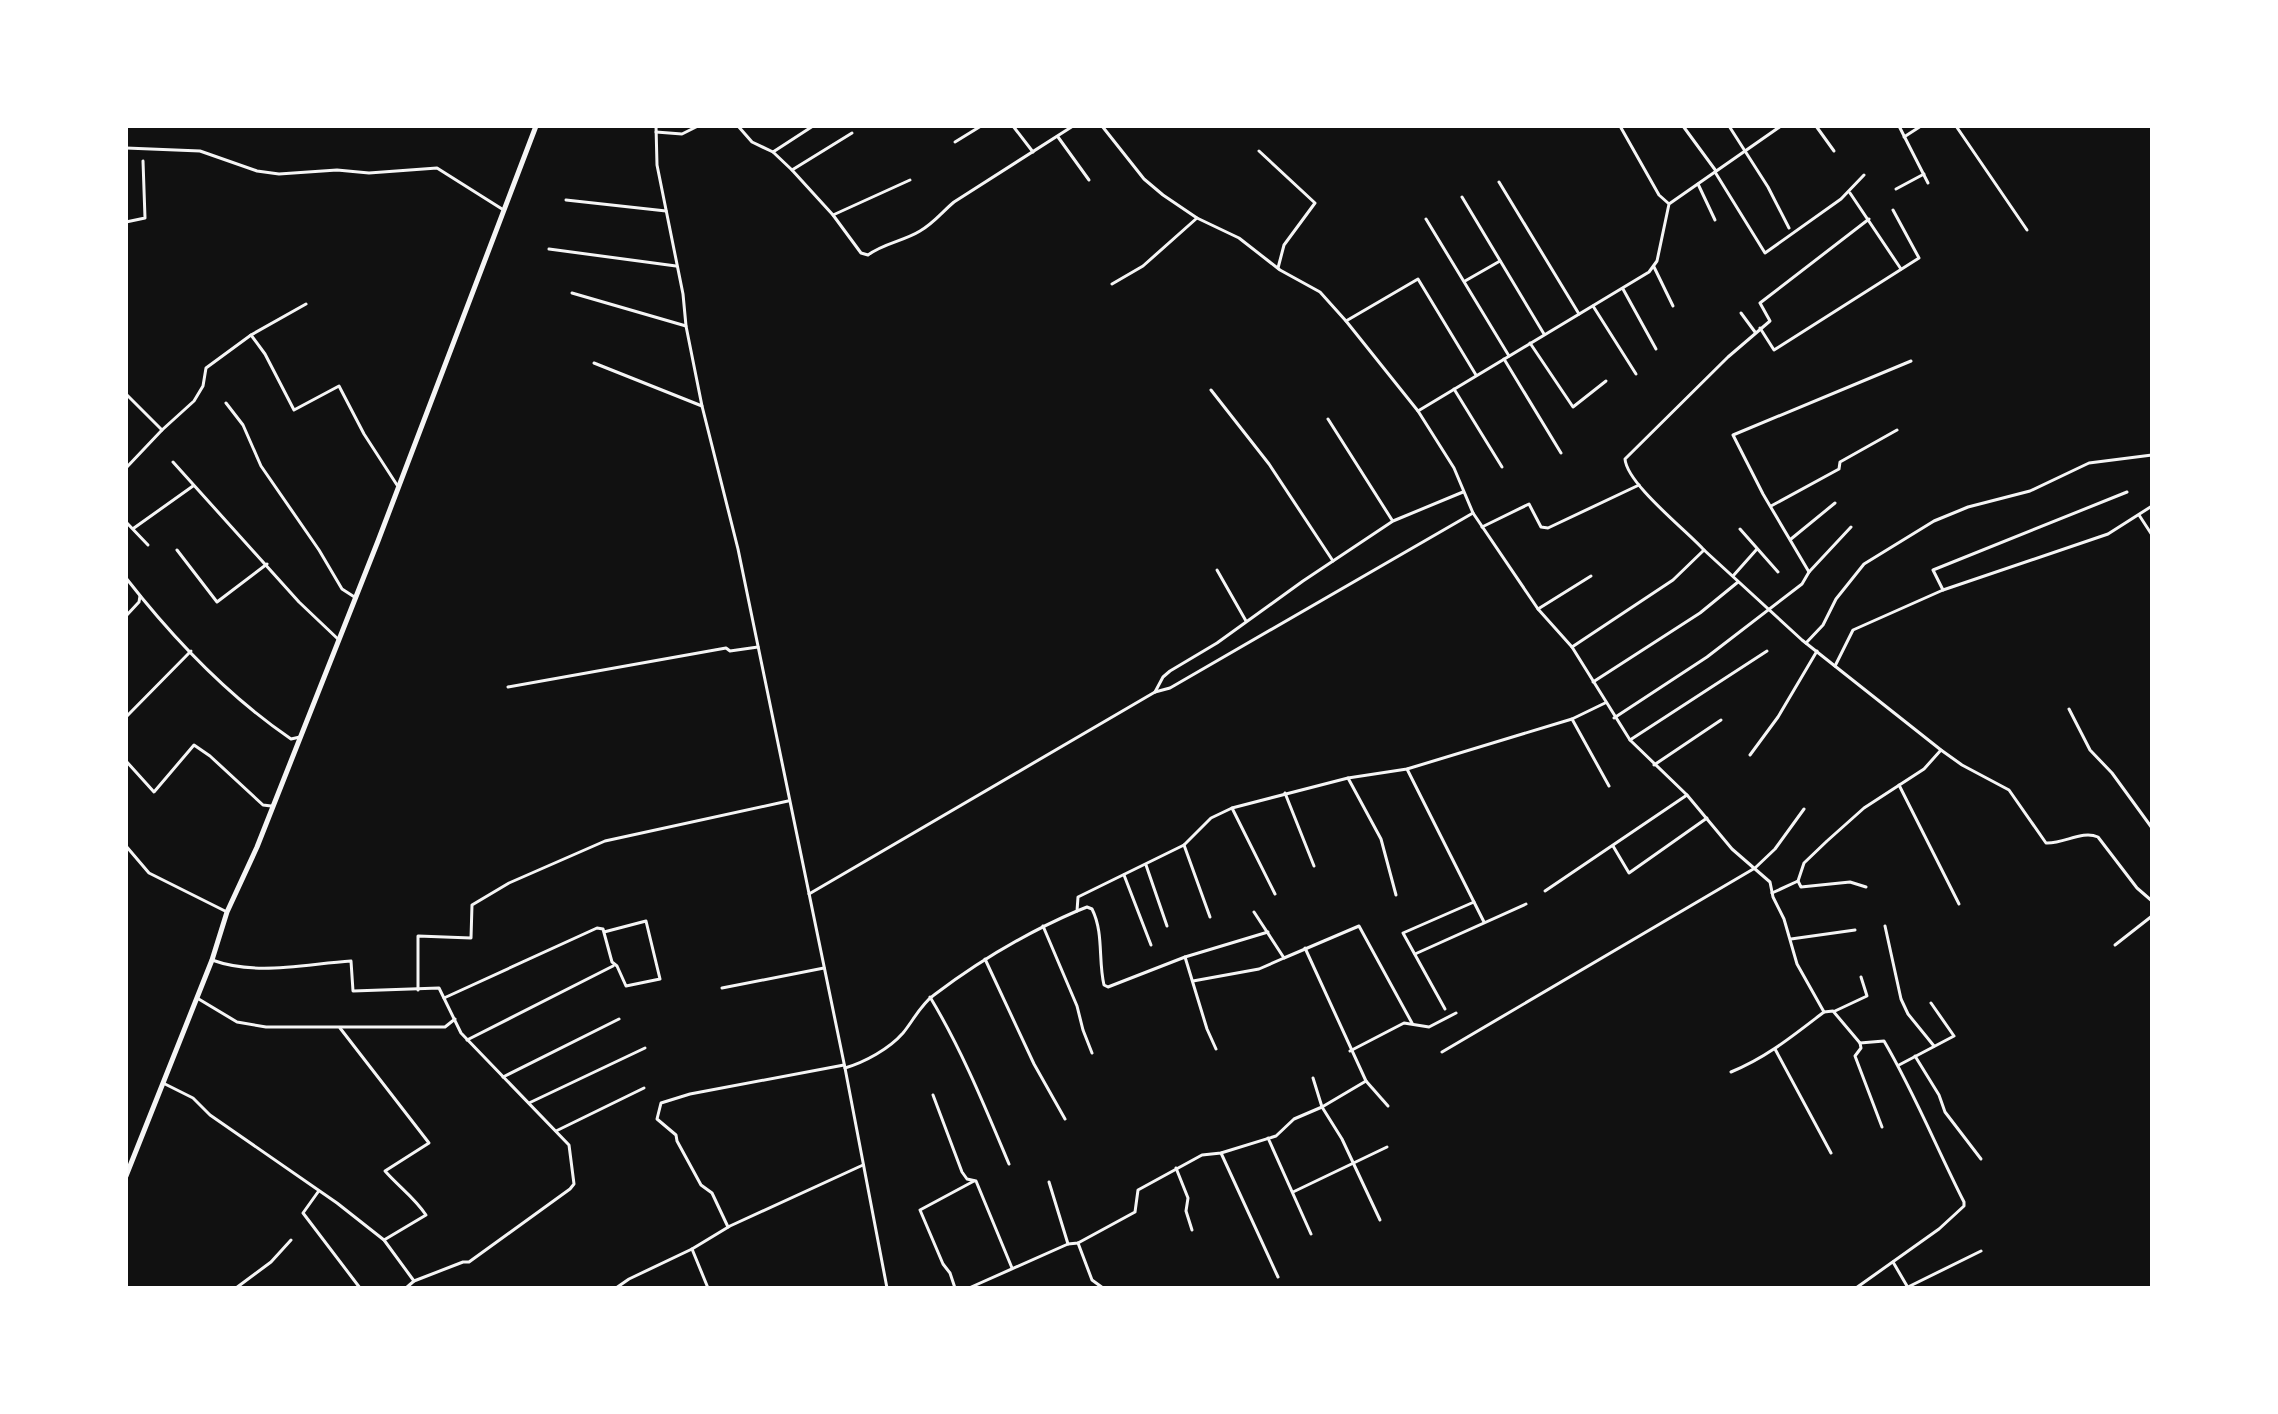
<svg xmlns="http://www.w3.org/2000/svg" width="2278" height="1414" font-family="Inter,sans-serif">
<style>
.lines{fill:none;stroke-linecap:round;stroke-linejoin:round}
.minor{stroke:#f5f5f5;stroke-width:3}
.tertiary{stroke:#f5f5f5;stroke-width:3}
.trunk{stroke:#f5f5f5;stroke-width:5}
</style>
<rect width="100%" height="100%" fill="#111"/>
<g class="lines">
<!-- minor -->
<g class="minor">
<path d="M738,126L752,142L773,152L792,170L833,215L861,253L868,255C884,243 904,241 920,231C934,223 942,212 954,202L1073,126"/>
<path d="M1013,126L1033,152"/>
<path d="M1620,126L1659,195L1668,203"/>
<path d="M1683,126L1716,171"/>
<path d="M1729,126L1768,187L1789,228"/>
<path d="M1816,126L1834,151"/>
<path d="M1899,126L1928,183"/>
<path d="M1956,126L2027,230"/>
<path d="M1058,137L1089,180"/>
<path d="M1904,137L1921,126"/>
<path d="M955,142L981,126"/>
<path d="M1259,151L1315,203L1284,245L1278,268"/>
<path d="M773,152L813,126"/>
<path d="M792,170L852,133"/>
<path d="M1715,172L1765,253L1841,199L1864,175"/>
<path d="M1499,182L1579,314"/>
<path d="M1698,184L1715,220"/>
<path d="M1896,189L1924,174"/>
<path d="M1850,193L1901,269"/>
<path d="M1462,197L1544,334"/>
<path d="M566,200L666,211"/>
<path d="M833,215L910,180"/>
<path d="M1426,219L1509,356"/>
<path d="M126,222L145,218L143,161"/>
<path d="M549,249L676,266"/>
<path d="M1654,267L1673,306"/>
<path d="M1465,281L1500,261"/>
<path d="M1112,284L1143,266L1197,218"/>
<path d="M1623,289L1656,349"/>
<path d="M572,293L686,326"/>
<path d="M1593,306L1636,374"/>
<path d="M1741,313L1755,332"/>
<path d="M1346,321L1418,279L1476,375"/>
<path d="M1760,328L1774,350L1919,258L1893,210"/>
<path d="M251,335L265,354L294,410L339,386L364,434L397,485"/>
<path d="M1530,343L1573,407L1606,381"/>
<path d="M1504,359L1561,453"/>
<path d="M594,363L702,406"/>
<path d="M1454,389L1502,467"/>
<path d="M1211,390L1269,464L1333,561"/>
<path d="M126,394L162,430"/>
<path d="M226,403L243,425L261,466L319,550L342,589L356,598"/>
<path d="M1418,411L1649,272L1657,261L1669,204L1781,126"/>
<path d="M1328,419L1392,520"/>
<path d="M173,462L299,602L339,640"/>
<path d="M126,468L162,430L194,401L203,386L206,368L251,335L306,304"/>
<path d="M1771,506L1839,469L1840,462L1897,430"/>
<path d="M2139,515L2152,535"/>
<path d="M126,522L148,545"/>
<path d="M1482,527L1529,504L1541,527L1548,528L1639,485"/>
<path d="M134,528L193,486"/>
<path d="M1740,529L1778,572"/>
<path d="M1791,539L1835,503"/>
<path d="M177,550L217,602L267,564"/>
<path d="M1704,550C1686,530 1627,484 1625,459L1728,357L1770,321L1760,303L1869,219"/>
<path d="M1217,570L1246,621"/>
<path d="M1809,572L1763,494L1733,435L1911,361"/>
<path d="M1733,576L1757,549"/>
<path d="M126,578C172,637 228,696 291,739L300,737"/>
<path d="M1943,590L1933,570L2127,492"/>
<path d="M1538,609L1591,576"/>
<path d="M126,616L139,602L140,596"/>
<path d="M1806,643L1823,625L1836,599L1864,564L1934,521L1968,507L2030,491L2089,463L2152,455"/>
<path d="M1572,647L1630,740L1687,795L1732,849L1770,882L1773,897L1784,919L1797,964L1824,1012"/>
<path d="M1835,666L1853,630L1943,590L2108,534L2152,506"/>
<path d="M1593,682L1700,613L1738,582"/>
<path d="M508,687L726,648L730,651L758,647"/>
<path d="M1155,692L1163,677L1170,671L1217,643L1303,581L1393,521L1463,492"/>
<path d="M2069,709L2090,750L2112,773L2152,828"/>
<path d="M126,717L191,651"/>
<path d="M1614,718L1707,657L1802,584L1809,572L1851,527"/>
<path d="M1572,719L1609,786"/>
<path d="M1630,740L1767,651"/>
<path d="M1750,755L1778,717L1817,651"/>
<path d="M126,761L154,792L194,745L210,756L263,805L271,806"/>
<path d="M1654,765L1721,720"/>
<path d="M1407,769L1484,922"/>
<path d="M1348,778L1381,839L1396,895"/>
<path d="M1899,785L1959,904"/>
<path d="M1285,793L1314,866"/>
<path d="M1232,808L1275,894"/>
<path d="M1184,845L1210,917"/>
<path d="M126,846L149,873L227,912"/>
<path d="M1613,846L1629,873L1707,818"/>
<path d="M1146,865L1167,926"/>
<path d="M1124,875L1151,945"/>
<path d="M1798,881L1804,863L1827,841L1864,808L1924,769L1941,750"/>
<path d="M1545,891L1687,795"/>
<path d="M1772,893L1798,881L1801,887L1850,882L1866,887"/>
<path d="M1077,911L1087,907L1092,909C1104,933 1098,960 1104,985L1108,987L1185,957L1268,932"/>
<path d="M1254,912L1284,958L1359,926L1412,1023"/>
<path d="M1043,926L1077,1006L1083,1030L1092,1053"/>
<path d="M1885,926L1901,999L1908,1014L1934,1046"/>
<path d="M1791,939L1855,930"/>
<path d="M2115,945L2152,916"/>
<path d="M1415,954L1526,904"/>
<path d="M1185,957L1207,1029L1216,1049"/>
<path d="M985,959L1034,1064L1065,1119"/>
<path d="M212,960C256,976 305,964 351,961L353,991L439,988L461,1033L569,1145L574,1184L570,1189L469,1262H463L414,1281L406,1288"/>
<path d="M1193,981L1259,969L1284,958"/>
<path d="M722,988L824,968"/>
<path d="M418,990V936L471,938L472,905L509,883L605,841L788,801"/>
<path d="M930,997C962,1050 985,1107 1009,1164"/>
<path d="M197,998L237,1022L266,1027H445L455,1019"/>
<path d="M444,998L597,928L603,929L612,962L617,966L626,986L660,979L646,921L604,932"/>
<path d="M1445,1009L1403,933L1474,902"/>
<path d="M1835,1011L1867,996L1861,977"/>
<path d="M340,1028L429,1143L385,1171C399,1187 414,1197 426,1215L384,1240"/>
<path d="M467,1040L613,966"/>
<path d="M1860,1043L1861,1048L1855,1056L1882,1127"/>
<path d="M1775,1049L1831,1153"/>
<path d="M1350,1051L1404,1023L1429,1027L1456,1013"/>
<path d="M1442,1052L1755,868L1775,849L1804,809"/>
<path d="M1915,1056L1939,1095L1945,1112L1981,1159"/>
<path d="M1899,1065L1954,1036L1931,1003"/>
<path d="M845,1068C865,1062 889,1049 903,1033C913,1021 921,1004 934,995C979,961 1026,933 1077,911L1078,897L1184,845L1211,818L1232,808L1348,778L1407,769L1572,719L1605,703"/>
<path d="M1731,1072C1766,1058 1794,1035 1824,1012L1833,1011L1860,1043L1884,1041C1914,1092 1937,1149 1964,1202V1206L1939,1229L1856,1288"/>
<path d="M503,1077L619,1019"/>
<path d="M1313,1078L1322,1107L1342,1139L1380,1220"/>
<path d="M1366,1081L1388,1106"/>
<path d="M163,1083L193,1098L210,1115L337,1203L384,1240L414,1281"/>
<path d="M933,1095L962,1172L967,1179L976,1181L1012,1268"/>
<path d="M529,1103L645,1048"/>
<path d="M556,1131L644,1088"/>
<path d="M1268,1138L1311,1234"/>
<path d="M1221,1153L1278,1277"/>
<path d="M1176,1168L1188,1198L1186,1211L1192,1230"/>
<path d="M1049,1182L1068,1244"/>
<path d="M318,1192L303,1213L360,1288"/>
<path d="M1293,1192L1387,1147"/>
<path d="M728,1227L712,1193L701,1185L677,1141L676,1135L657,1119L661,1103L690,1094L844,1065"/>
<path d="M1078,1243L1092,1280L1103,1288"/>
<path d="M692,1249L708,1288"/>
<path d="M1893,1262L1907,1286"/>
<path d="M1908,1287L1981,1251"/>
<path d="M236,1288L271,1262L291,1240"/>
<path d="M616,1288L629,1279L692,1249L730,1226L863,1165"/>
<path d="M955,1288L950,1273L943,1264L920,1210L974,1181"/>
<path d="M969,1288L1068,1244L1078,1243L1135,1212L1138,1190L1202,1155L1221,1153L1276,1136L1294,1119L1322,1107L1366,1081L1305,948"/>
</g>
<!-- tertiary -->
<g class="tertiary">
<path d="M656,126L657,165L683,294L686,326L702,406L738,549L845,1068L887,1288"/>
<path d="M1102,126L1144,179L1163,195L1197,218L1239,238L1280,270L1320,292L1346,321L1418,411L1454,468L1473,513L1538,609L1572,647L1673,580L1704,550L1802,640L1941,750L1962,765L2009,790L2046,843C2064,844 2082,830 2098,837L2137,888L2152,901"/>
<path d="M656,132L682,134L698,126"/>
<path d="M126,148L200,151L257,171L279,174L337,170L369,173L437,168L502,209"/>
<path d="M809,894L1155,692L1170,688L1473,513"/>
</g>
<!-- trunk -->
<path class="trunk" d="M126,1176L212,960L227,912L257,847L378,541L536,126"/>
</g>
<!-- border -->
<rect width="2278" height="1414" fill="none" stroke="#ffffff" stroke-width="256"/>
</svg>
